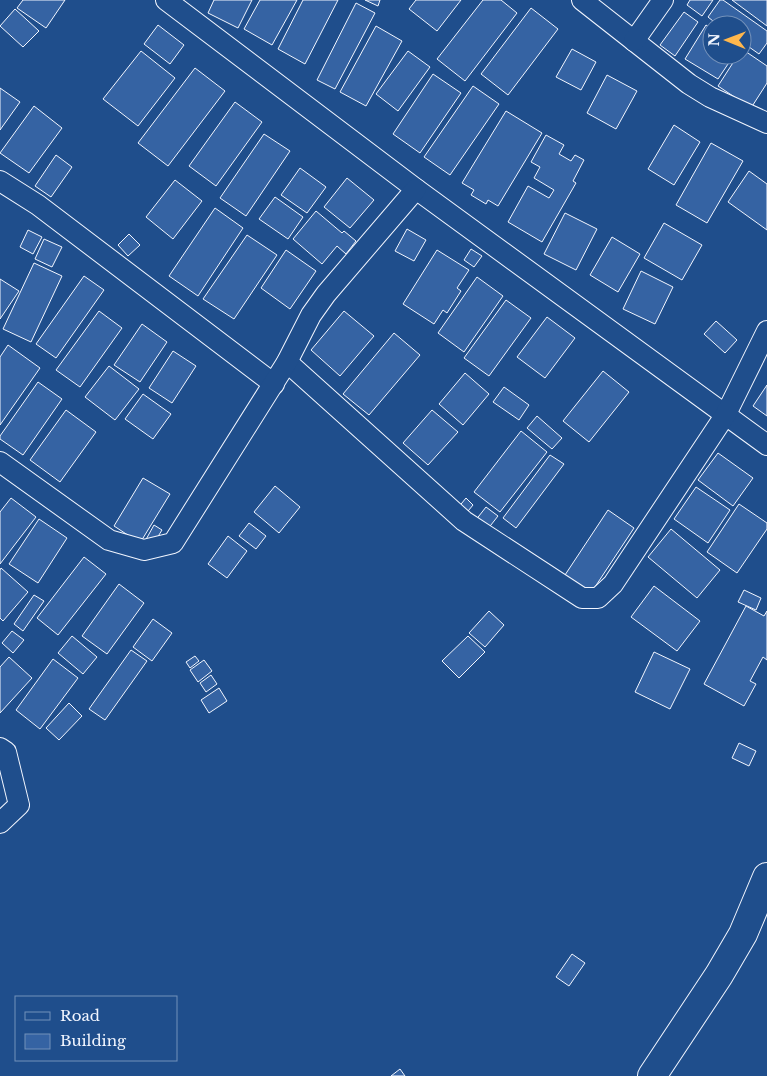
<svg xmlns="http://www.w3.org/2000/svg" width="767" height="1076" font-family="'Libre Baskerville',serif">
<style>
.building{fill:#3563a3;stroke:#f2f6ff}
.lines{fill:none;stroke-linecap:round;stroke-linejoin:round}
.street-casing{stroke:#f2f6ff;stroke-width:22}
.secondary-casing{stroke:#f2f6ff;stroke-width:30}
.street{stroke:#1f4e8c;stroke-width:20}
.secondary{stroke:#1f4e8c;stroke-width:28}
</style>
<rect width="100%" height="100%" fill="#1f4e8c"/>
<!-- building -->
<g class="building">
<path d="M23,0H65L46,28L17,8Z"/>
<path d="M214,0H252L238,28L208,13Z"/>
<path d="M260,0H297L272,45L244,29Z"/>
<path d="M303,0H338L305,64L278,49Z"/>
<path d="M365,0H380L378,6Z"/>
<path d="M416,0H461L437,31L409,9Z"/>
<path d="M483,0H501L517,13L465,81L437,59Z"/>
<path d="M690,0H713L702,16L687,5Z"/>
<path d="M720,0H723L767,31V43L759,54L742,42V25H718L708,17Z"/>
<path d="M732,0H767V26Z"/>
<path d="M356,3L375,13L335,89L317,80Z"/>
<path d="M531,8L558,29L508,95L481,74Z"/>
<path d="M15,9L39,31L23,47L0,26Z"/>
<path d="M684,12L698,22L675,56L660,45Z"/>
<path d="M158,25L184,45L170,64L144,44Z"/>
<path d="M706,25L712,29V55H734L718,79L685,59Z"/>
<path d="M376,26L402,41L366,106L340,92Z"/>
<path d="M572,49L596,62L581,90L556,77Z"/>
<path d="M742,49L767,66V83L751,108L718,86L738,55H742Z"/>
<path d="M141,51L175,78L138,126L103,99Z"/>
<path d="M408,51L430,67L398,111L376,94Z"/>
<path d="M195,68L225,91L168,166L138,143Z"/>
<path d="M433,74L461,93L420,153L393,134Z"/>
<path d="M607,75L637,91L616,129L587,113Z"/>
<path d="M473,86L499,104L450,175L424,157Z"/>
<path d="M0,88L20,102L0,130Z"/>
<path d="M235,102L262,122L216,186L189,166Z"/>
<path d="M34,106L62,128L29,173L0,153Z"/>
<path d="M506,111L542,133L498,206L488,200L486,204L471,195L474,190L462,183Z"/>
<path d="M674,125L700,142L674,185L648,169Z"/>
<path d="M264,134L290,151L246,216L220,198Z"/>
<path d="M546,135L564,145L559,154L571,161L575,155L584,160L573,181L576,183L542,242L508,222L528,186L549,198L554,190L534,178L540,167L531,162Z"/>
<path d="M711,143L743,161L707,223L676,205Z"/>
<path d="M56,155L72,167L51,197L35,186Z"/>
<path d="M300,168L326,187L307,213L281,195Z"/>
<path d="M749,171L767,184V230L728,202Z"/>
<path d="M347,178L374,200L350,228L324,207Z"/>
<path d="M175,180L202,201L173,239L146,217Z"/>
<path d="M275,197L303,217L288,239L259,219Z"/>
<path d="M215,208L243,228L198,296L169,276Z"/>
<path d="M316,211L342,233L344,231L356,241L346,254L337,246L322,264L293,239Z"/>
<path d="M565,213L597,229L576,270L544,254Z"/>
<path d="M664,223L702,245L682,280L644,258Z"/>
<path d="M407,229L426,240L414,261L395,251Z"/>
<path d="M28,230L42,237L33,254L20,247Z"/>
<path d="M129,234L140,245L128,256L118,245Z"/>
<path d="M247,235L277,255L234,319L203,299Z"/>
<path d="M612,237L640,254L618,292L590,275Z"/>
<path d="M44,239L62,247L52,267L35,259Z"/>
<path d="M471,249L482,256L474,267L464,260Z"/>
<path d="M286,250L316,271L290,309L261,288Z"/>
<path d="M437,250L469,270L457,288L461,291L447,313L443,310L434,324L403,304Z"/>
<path d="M34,263L62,276L31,342L3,329Z"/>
<path d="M641,271L673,287L655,324L623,309Z"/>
<path d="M84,276L104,290L56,358L36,344Z"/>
<path d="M477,277L503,296L464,352L438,333Z"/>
<path d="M0,279L19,291L0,319Z"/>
<path d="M506,300L531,318L489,376L464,358Z"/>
<path d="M99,311L122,328L80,387L56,370Z"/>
<path d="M344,311L374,336L340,376L311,350Z"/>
<path d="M547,317L575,338L545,378L517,357Z"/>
<path d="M716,321L737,340L725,353L704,334Z"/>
<path d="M142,324L167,342L140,382L114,365Z"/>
<path d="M394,333L420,355L369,415L343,394Z"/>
<path d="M8,345L40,368L0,425V357Z"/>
<path d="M173,351L196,366L172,403L149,388Z"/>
<path d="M109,366L139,389L115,420L85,397Z"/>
<path d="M603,371L629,392L589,442L563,421Z"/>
<path d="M465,373L489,394L463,425L439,404Z"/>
<path d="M38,382L62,399L23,455L0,439V436Z"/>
<path d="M767,385V416L753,406Z"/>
<path d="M504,387L529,405L519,420L493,402Z"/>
<path d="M143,394L171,414L153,439L125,419Z"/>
<path d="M66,410L96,432L60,482L30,460Z"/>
<path d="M432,410L458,432L428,465L403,443Z"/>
<path d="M537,416L562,438L552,449L527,428Z"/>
<path d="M521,431L547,452L500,512L474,492Z"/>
<path d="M718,453L753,478L733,506L698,480Z"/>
<path d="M550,455L564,464L516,528L503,518Z"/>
<path d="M143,478L170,494L140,543L114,526Z"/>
<path d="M275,486L300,507L279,533L254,512Z"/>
<path d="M696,487L730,510L708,543L674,519Z"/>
<path d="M11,498L36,517L0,564V512Z"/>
<path d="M466,498L473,505L464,516L457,509Z"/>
<path d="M739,504L767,523V529L737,573L707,552Z"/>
<path d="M486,507L498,516L487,530L475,521Z"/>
<path d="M608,510L634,528L589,596L563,578Z"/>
<path d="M39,519L67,538L38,583L9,564Z"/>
<path d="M249,523L266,536L256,549L239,536Z"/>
<path d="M154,525L162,530L151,548L144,543Z"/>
<path d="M671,529L720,570L697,598L648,557Z"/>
<path d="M228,536L247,551L227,578L208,564Z"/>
<path d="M84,557L106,574L58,635L37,618Z"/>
<path d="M1,568L28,592L3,621L0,618V570Z"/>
<path d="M119,584L144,603L107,654L82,636Z"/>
<path d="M654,586L700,621L677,651L631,617Z"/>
<path d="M744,590L761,598L756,610L738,602Z"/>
<path d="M34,595L44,601L23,631L14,624Z"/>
<path d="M746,606L764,616L767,611V660L763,657L750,681L756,684L744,706L704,684Z"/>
<path d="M489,611L504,625L485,647L469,633Z"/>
<path d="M153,619L172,633L152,661L133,647Z"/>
<path d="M12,631L24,640L13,653L2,643Z"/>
<path d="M72,636L97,657L83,674L58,653Z"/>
<path d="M468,636L485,652L459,678L442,661Z"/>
<path d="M131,650L147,661L105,720L89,709Z"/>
<path d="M654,652L690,669L670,709L635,692Z"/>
<path d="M195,656L199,661L190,668L186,662Z"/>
<path d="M9,657L32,678L0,713V667Z"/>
<path d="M53,659L78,678L40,729L16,710Z"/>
<path d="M204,660L212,671L198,682L190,670Z"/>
<path d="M211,675L217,684L206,692L200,683Z"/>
<path d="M219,688L227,701L209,713L201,700Z"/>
<path d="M69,703L82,716L59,740L46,728Z"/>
<path d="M739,743L756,751L749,766L732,758Z"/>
<path d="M572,954L585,963L569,986L556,977Z"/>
<path d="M400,1069L405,1076H391Z"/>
</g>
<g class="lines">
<!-- street casing -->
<g class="street-casing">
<g id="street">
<path d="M166,0L416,189L767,445"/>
<path d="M582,0L689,84L710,97L767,123"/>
<path d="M634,41L663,0"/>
<path d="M0,181L38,205L274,384"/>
<path d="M287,362L464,521L582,598H598L613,584L726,414L767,331"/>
<path d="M0,462L109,540L144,550L173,543L287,362L311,315L326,294L416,189"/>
<path d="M0,748L6,752L19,805L0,823"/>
</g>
</g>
<!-- secondary casing -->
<g class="secondary-casing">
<path id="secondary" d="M652,1076L719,975L743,934L767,877"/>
</g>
<!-- street -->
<use href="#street" class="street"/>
<!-- secondary -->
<use href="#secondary" class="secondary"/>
</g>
<!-- legend -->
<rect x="15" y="996" width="162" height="65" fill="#1f4e8c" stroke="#7391ba"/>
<rect x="25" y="1012" width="25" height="8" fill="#1f4e8c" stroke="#7391ba"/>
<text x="60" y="1021" font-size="15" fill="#f2f6ff">Road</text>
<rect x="25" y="1034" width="25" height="15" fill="#3563a3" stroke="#7391ba"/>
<text x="60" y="1046" font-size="15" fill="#f2f6ff">Building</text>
<!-- north arrow -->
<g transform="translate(727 40) rotate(271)"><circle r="24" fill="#1f4e8c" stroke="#7391ba"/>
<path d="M0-4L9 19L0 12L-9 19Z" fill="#ffb74d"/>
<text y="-8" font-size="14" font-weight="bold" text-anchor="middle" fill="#f2f6ff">N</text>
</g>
</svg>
